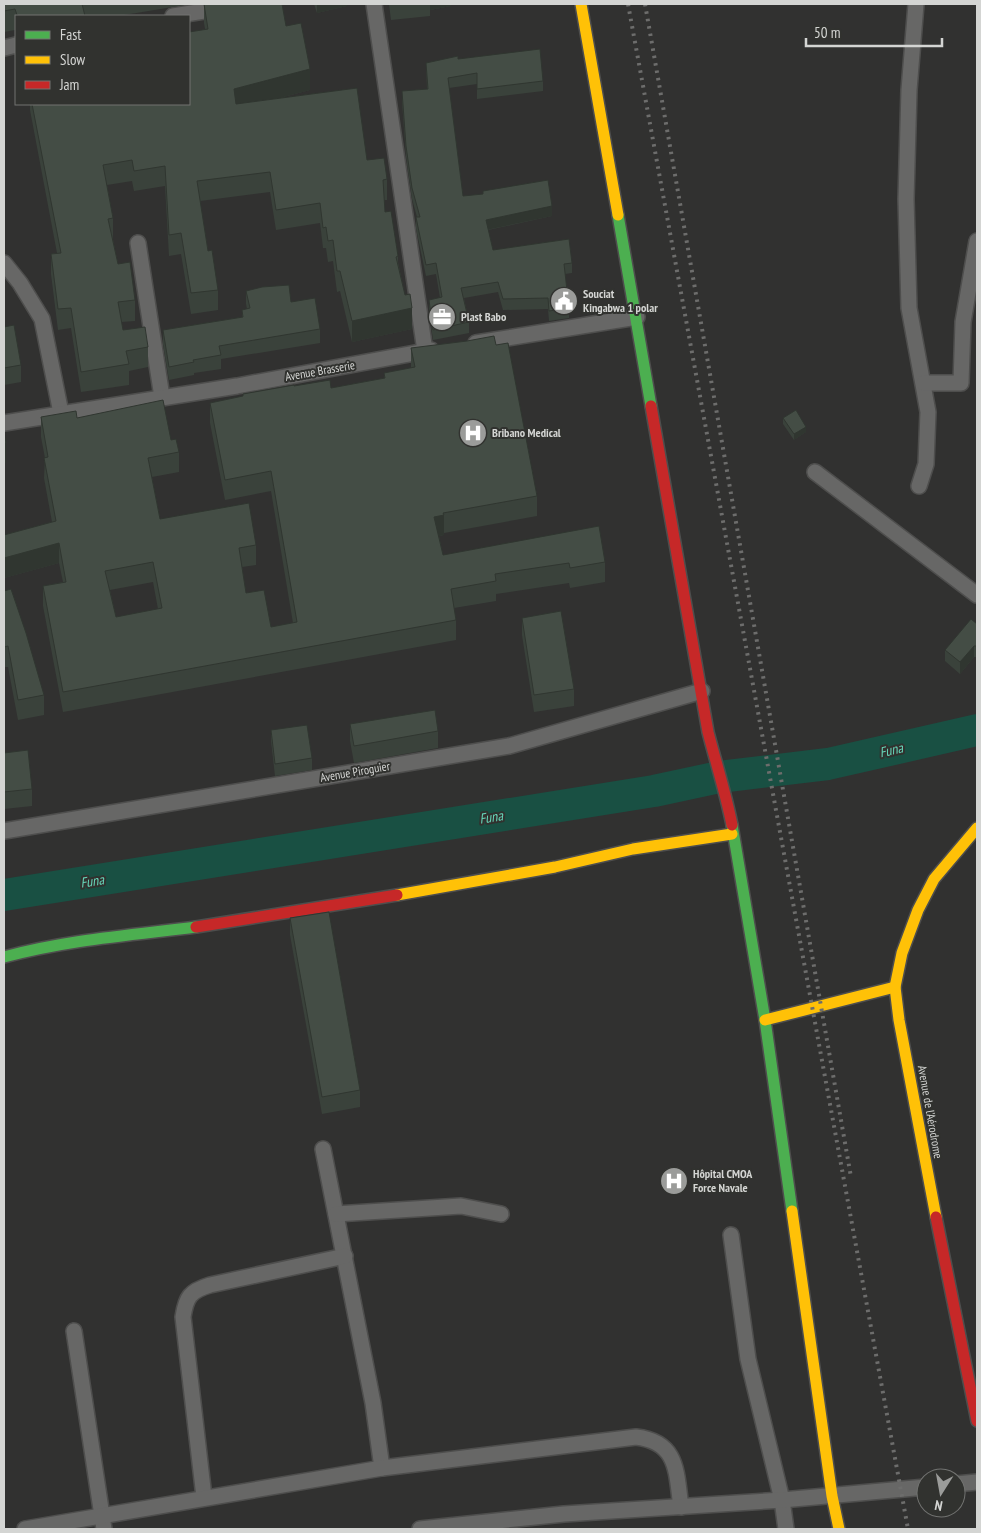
<svg xmlns="http://www.w3.org/2000/svg" width="981" height="1533" font-family="'PT Sans Narrow',sans-serif">
<style>
.lines{fill:none;stroke-linecap:round;stroke-linejoin:round}
.river{stroke:#195043;stroke-width:32}
.street-casing{stroke:#4e4e4d;stroke-width:18}
.fast-casing{stroke:#4e4e4d;stroke-width:14}
.slow-casing{stroke:#4e4e4d;stroke-width:14}
.jam-casing{stroke:#4e4e4d;stroke-width:14}
.street{stroke:#676766;stroke-width:15}
.fast{stroke:#4caf50;stroke-width:11}
.slow{stroke:#ffc107;stroke-width:11}
.jam{stroke:#c62828;stroke-width:11}
.rail{stroke:#6d6d6c;stroke-width:4;stroke-dasharray:2.5 5;stroke-linecap:butt}
.wall{fill:#3a423b;fill-rule:evenodd}
.shaded-wall{fill:#303630}
.building{fill:#444d45;stroke:#303630;fill-rule:evenodd}
.labels{text-anchor:middle;stroke-width:4;stroke-linejoin:round;paint-order:stroke}
.poi-label{font-size:12px;font-weight:bold;fill:#d4d5d3;stroke:#31322f;text-anchor:start}
.street-label{font-size:12px;fill:#d4d5d3;stroke:#31322f}
.water-label{font-size:14px;font-style:italic;fill:#67d7ba;stroke:#31322f}
</style>
<rect width="100%" height="100%" fill="#313130"/>
<g class="lines">
<!-- river -->
<path class="river" d="M4,895L654,791L719,777L828,764L977,730"/>
<!-- street casing -->
<g class="street-casing">
<g id="street">
<path d="M374,4L425,351"/>
<path d="M916,4L909,90L906,199L909,308L928,412L926,464L919,486"/>
<path d="M173,16L247,4"/>
<path d="M4,48L16,45"/>
<path d="M138,243L162,397"/>
<path d="M4,263L20,283L42,319L61,413"/>
<path d="M476,343L637,317"/>
<path d="M924,383H961L963,322L977,241"/>
<path d="M4,423L237,386L431,350"/>
<path d="M815,472L977,595"/>
<path d="M4,831L509,746L702,691"/>
<path d="M323,1149L373,1403L382,1468"/>
<path d="M336,1214L461,1206L501,1214"/>
<path d="M731,1235L748,1359L782,1500L786,1529"/>
<path d="M74,1331L104,1529"/>
<path d="M956,1484L977,1482"/>
<path d="M204,1497L183,1317C186,1297 190,1291 210,1285L345,1256"/>
<path d="M25,1529L382,1468L636,1437C679,1442 676,1473 681,1507"/>
<path d="M420,1529L564,1514L782,1500L926,1487"/>
</g>
</g>
<!-- fast casing -->
<g class="fast-casing">
<g id="fast">
<path d="M618,215L651,406"/>
<path d="M732,825L765,1020L792,1211"/>
<path d="M4,957C66,940 132,935 196,927"/>
</g>
</g>
<!-- slow casing -->
<g class="slow-casing">
<g id="slow">
<path d="M581,4L618,215"/>
<path d="M397,895L555,867L633,849L732,834"/>
<path d="M765,1020L895,987"/>
<path d="M792,1211L832,1496L839,1529"/>
<path d="M936,1217L899,1020L895,987L902,953L918,910L934,879L977,828"/>
</g>
</g>
<!-- jam casing -->
<g class="jam-casing">
<g id="jam">
<path d="M651,406L708,732C716,763 726,794 732,825"/>
<path d="M196,927L397,895"/>
<path d="M936,1217L977,1421"/>
</g>
</g>
<!-- street -->
<use href="#street" class="street"/>
<!-- fast -->
<use href="#fast" class="fast"/>
<!-- slow -->
<use href="#slow" class="slow"/>
<!-- jam -->
<use href="#jam" class="jam"/>
<!-- rail -->
<g class="rail">
<path d="M628,4L908,1529"/>
<path d="M645,4L851,1177"/>
</g>
</g>
<!-- wall -->
<g class="wall">
<path d="M4,4H191L118,16H16V34L15,30L4,32Z"/>
<path d="M204,4L286,26L310,90L276,99L367,160L387,179V200H384L385,212L398,256V262L412,329L352,342L340,291L337,292L333,261L328,262L326,248H323L320,223L276,230L270,192L200,201L208,251L218,290V310L191,314L181,254L169,256L165,186L134,191L132,181L107,185L113,218V239L118,264L135,300V321L121,322L123,330L148,347V367L129,371V385L81,392L71,328L58,330L51,274V254L57,253L30,110V104H189L205,29L204,23Z"/>
<path d="M314,4H347V6L317,13Z"/>
<path d="M389,4H451V6L430,10V16L391,20Z"/>
<path d="M458,59L543,81V91L477,99V84L449,88L463,196L552,216L488,230L493,250L572,263V273L565,274L569,308V318L549,321L548,309L503,310L498,292L464,298L469,322V333L433,340L429,311V300L440,298L436,274L426,276L418,238L416,228V217H417L412,199L406,156L402,102V91L427,89L426,63Z"/>
<path d="M246,291L291,302L320,329V343L221,359V369L194,373V375L169,380L163,344V330L242,317V310L247,309L246,304Z"/>
<path d="M4,327L21,365V382L4,385Z"/>
<path d="M496,345L537,496V516L444,533V535L439,536L443,555L605,562V582L570,588L569,583L496,594V601L454,608L456,620V640L63,712L43,606V586L63,582L59,563L4,578V535L52,522L44,478L45,458L41,437V417L77,418L171,440L179,452V472L152,477L160,519L256,545V565L242,567L246,593L271,627L293,623L271,491L225,500L210,423V403L243,396V394L294,386L331,388L384,378V373L411,368V348ZM153,582L158,609L116,617L110,590Z"/>
<path d="M783,418L806,432L794,440L783,424Z"/>
<path d="M4,591L44,695V715L18,720L8,667H4Z"/>
<path d="M522,618L574,689V706L534,712L522,635Z"/>
<path d="M977,624V657H974L960,674L945,661V650Z"/>
<path d="M350,724L438,731V748L354,763L350,741Z"/>
<path d="M271,730L312,758V770L275,776L271,741Z"/>
<path d="M4,753L32,789V806L4,809Z"/>
<path d="M290,918L360,1090V1107L322,1114L290,935Z"/>
</g>
<!-- shaded-wall -->
<g class="shaded-wall">
<path d="M317,4H347V6L317,13Z"/>
<path d="M430,4H451V6L430,10Z"/>
<path d="M310,69V90L234,110V89Z"/>
<path d="M552,206V216L486,230V220Z"/>
<path d="M412,308V329L352,342V321Z"/>
<path d="M806,427V432L794,440V434Z"/>
<rect x="4" y="443" width="2" height="20"/>
<path d="M444,515V535L434,537V517Z"/>
<path d="M59,543V563L4,578V558Z"/>
<path d="M974,646V657L960,674V662Z"/>
</g>
<!-- building -->
<g class="building">
<path d="M4,4H82L85,16H19L17,15L15,9L4,11Z"/>
<path d="M204,4H282L286,26L301,23L310,69L234,89L236,104L357,88L367,160L384,158L387,179L383,180L385,212L391,211L398,256L396,257L405,295L410,294L412,308L352,321L340,271H337L333,240L328,241L326,227L323,228L320,203L276,210L270,172L197,181L208,251L212,250L218,290L191,293L181,233L169,235L165,166L134,171L132,160L103,165L113,218L108,219L118,264L130,262L135,300L118,302L123,330L145,327L148,347L126,351L129,364L81,372L71,308L58,309L51,254L61,253L32,104H189V32L208,29Z"/>
<path d="M540,49L543,81L477,89V73L448,78L463,196L483,194V191L548,180L552,206L486,220L493,250L569,239L572,263L564,264L569,308L549,311L548,298L503,299L498,282L461,288L469,322L433,330L429,300L442,297L436,263L426,265L418,227L416,217H420L412,188L406,146L402,91L428,89L426,63L458,56V59Z"/>
<path d="M289,285L291,302L315,298L320,329L219,346L221,355L193,360L194,362L169,367L163,330L243,317L242,310L250,308L246,291L262,287Z"/>
<path d="M14,325L21,365L4,368V327Z"/>
<path d="M494,336L496,345L508,343L537,496L443,513L444,515L434,517L443,555L599,526L605,562L570,568L569,563L495,574L496,581L451,589L456,620L63,692L43,586L66,582L59,543L4,558V535L56,521L44,458L48,457L41,417L76,411L77,418L163,400L171,440L176,439L179,452L148,458L160,519L249,503L256,545L239,548L246,593L264,590L271,627L297,622L271,471L225,480L210,403L243,396V394L294,385V386L330,380L331,388L385,378L384,373L415,367L411,348L467,341ZM153,562L162,608L116,617L105,571Z"/>
<path d="M796,410L806,427L794,434L783,418Z"/>
<path d="M4,432L6,443H4Z"/>
<path d="M11,589L26,633L44,695L18,700L8,646L4,647V591Z"/>
<path d="M561,611L574,689L534,695L522,618Z"/>
<path d="M971,619L977,624V646H974L960,662L945,650Z"/>
<path d="M435,710L438,731L354,746L350,724Z"/>
<path d="M307,725L312,758L275,764L271,730Z"/>
<path d="M28,750L32,789L4,792V753Z"/>
<path d="M329,912L360,1090L322,1097L290,918Z"/>
</g>
<!-- icons -->
<defs>
<g id="civic-disc" transform="scale(1.4375)"><circle r="9.5" fill="#9b9c9a" stroke="#31322f"/><path d="M-.6-6.5H3V-4.5H.6V-3L4-1V1h2V6H-6V1h2V-1L-.6-3ZM-1.2 2.5V6h2.4V2.5Z" fill="#fff"/></g>
<g id="office-disc" transform="scale(1.4375)"><circle r="9.5" fill="#9b9c9a" stroke="#31322f"/><path d="M-6-3h4V-5.5h4V-3h4V5H-6ZM-1-4.5V-3h2v-1.5ZM-6 0V1H6V0Z" fill="#fff"/></g>
<g id="hospital-disc" transform="scale(1.4375)"><circle r="9.5" fill="#9b9c9a" stroke="#31322f"/><path d="M-5-5h3v3.5h4V-5h3V5h-3V1.5h-4V5h-3Z" fill="#fff"/></g>
</defs>
<g fill-rule="evenodd">
<use href="#civic-disc" x="564" y="301"/>
<use href="#office-disc" x="442" y="317"/>
<use href="#hospital-disc" x="473" y="433"/>
<use href="#hospital-disc" x="674" y="1181"/>
</g>
<g class="labels">
<!-- poi labels -->
<g class="poi-label">
<text x="583" y="298">Souciat<tspan x="583" dy="14">Kingabwa 1 polar</tspan></text>
<text x="461" y="321">Plast Babo</text>
<text x="492" y="437">Bribano Medical</text>
<text x="693" y="1178">Hôpital CMOA<tspan x="693" dy="14">Force Navale</tspan></text>
</g>
<!-- street labels -->
<g class="street-label">
<text transform="translate(320 371) rotate(-10)" y="4">Avenue Brasserie</text>
<text transform="translate(355 772) rotate(-10)" y="4">Avenue Piroguier</text>
<text transform="translate(930 1112) rotate(80)" y="4">Avenue de l’Aérodrome</text>
</g>
<!-- water labels -->
<g class="water-label">
<text transform="translate(891 750) rotate(-13)" y="5">Funa</text>
<text transform="translate(491 817) rotate(-9)" y="5">Funa</text>
<text transform="translate(92 881) rotate(-9)" y="5">Funa</text>
</g>
</g>
<!-- border -->
<rect width="981" height="1533" fill="none" stroke="#d4d5d3" stroke-width="10"/>
<!-- legend -->
<rect x="15" y="15" width="175" height="90" fill="#31322f" stroke="#727371"/>
<rect x="25" y="31" width="25" height="8" fill="#4caf50" stroke="#727371"/>
<text x="60" y="40" font-size="15" fill="#d4d5d3">Fast</text>
<rect x="25" y="56" width="25" height="8" fill="#ffc107" stroke="#727371"/>
<text x="60" y="65" font-size="15" fill="#d4d5d3">Slow</text>
<rect x="25" y="81" width="25" height="8" fill="#c62828" stroke="#727371"/>
<text x="60" y="90" font-size="15" fill="#d4d5d3">Jam</text>
<!-- north arrow -->
<g transform="translate(941 1493) rotate(191)"><circle r="24" fill="#31322f" stroke="#727371"/>
<path d="M0-4L9 19L0 12L-9 19Z" fill="#9b9c9a"/>
<text y="-8" font-size="14" font-weight="bold" text-anchor="middle" fill="#d4d5d3">N</text>
</g>
<!-- scale -->
<path d="M806 38v8h136v-8" fill="none" stroke="#d4d5d3" stroke-width="2.5"/>
<text x="814" y="38" font-size="15" fill="#d4d5d3" stroke="#31322f" stroke-width="4" paint-order="stroke">50 m</text>
</svg>
